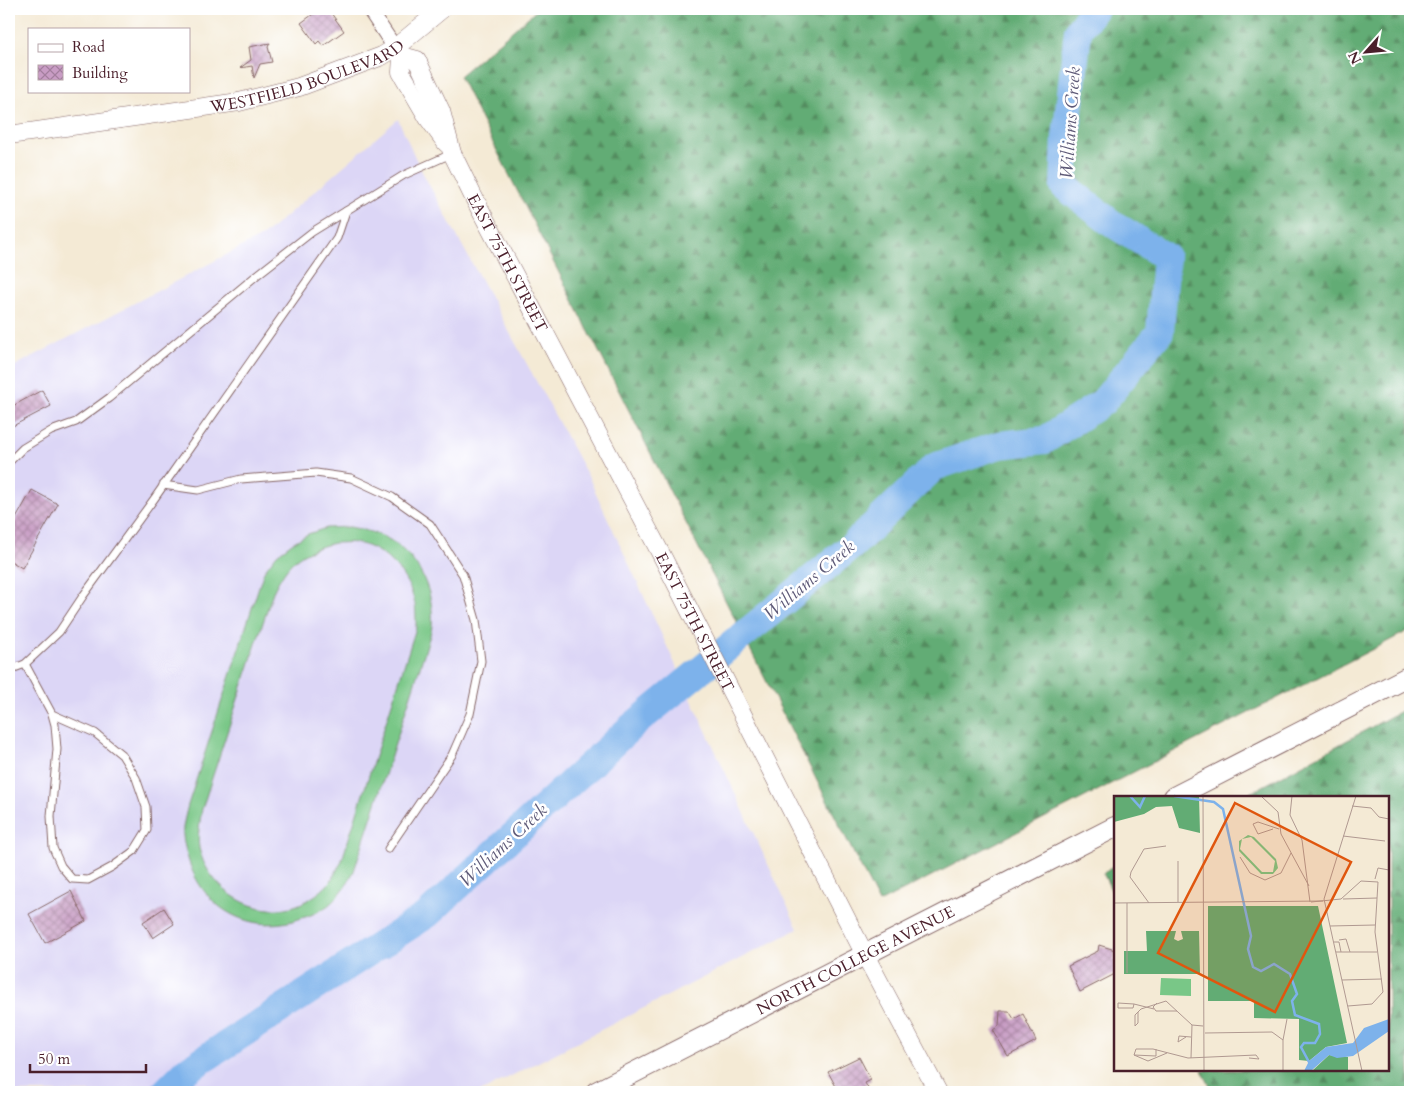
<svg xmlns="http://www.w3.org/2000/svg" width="1419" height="1101" font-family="Cardo,serif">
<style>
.built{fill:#dcd6f6}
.forest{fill:url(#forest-firs);stroke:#566650}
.pitch{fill:#79c787;stroke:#627359;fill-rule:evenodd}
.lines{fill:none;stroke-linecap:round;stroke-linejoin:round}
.river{stroke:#7db2eb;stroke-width:28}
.building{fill:url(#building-cross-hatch)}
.service-casing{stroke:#866666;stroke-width:9}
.minor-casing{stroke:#866666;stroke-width:16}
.tertiary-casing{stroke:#866666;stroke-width:19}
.secondary-casing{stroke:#866666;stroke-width:22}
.service{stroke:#fff;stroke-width:7}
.minor{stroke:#fff;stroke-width:14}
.tertiary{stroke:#fff;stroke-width:18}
.secondary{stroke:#fff;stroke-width:20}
.labels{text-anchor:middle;stroke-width:5;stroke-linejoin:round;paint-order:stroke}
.street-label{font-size:16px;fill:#4a1f2b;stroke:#fff}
.water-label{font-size:18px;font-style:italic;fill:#5e5a78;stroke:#fff}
.inset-river{fill:none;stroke:#7db2eb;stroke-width:2.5}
.inset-road{fill:none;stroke:#b09991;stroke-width:1}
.view{fill:#e0560e;fill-opacity:0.15;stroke:#e0560e;stroke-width:2.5}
.inset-edge{fill:none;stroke:#4a1f2b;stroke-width:2.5}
</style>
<defs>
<pattern id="forest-firs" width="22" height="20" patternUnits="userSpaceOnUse" patternTransform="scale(1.25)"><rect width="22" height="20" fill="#62ac74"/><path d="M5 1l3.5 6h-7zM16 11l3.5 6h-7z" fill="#538b5f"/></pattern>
<pattern id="building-cross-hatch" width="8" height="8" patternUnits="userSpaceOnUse" patternTransform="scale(1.25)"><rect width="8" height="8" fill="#c89cc4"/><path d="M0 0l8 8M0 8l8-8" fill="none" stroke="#a47f9f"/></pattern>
</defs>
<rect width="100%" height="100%" fill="#fff"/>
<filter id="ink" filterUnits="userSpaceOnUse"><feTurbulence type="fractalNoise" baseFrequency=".02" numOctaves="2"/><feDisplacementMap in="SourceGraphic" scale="10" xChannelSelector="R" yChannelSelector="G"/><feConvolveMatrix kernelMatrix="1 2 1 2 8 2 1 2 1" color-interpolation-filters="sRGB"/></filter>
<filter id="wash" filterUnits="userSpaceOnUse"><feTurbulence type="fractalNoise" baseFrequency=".0096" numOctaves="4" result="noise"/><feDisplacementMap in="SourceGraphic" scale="20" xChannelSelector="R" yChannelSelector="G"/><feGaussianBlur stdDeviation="1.12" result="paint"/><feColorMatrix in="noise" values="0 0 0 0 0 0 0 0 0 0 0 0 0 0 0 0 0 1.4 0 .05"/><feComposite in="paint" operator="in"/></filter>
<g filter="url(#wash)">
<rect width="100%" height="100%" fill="#f4ead5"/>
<!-- built -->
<path class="built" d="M398,119L420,168L589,478L798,929L480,1092H9V369L264,235Z"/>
<!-- forest -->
<g class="forest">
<path d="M538,9H1410V630L879,903L459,76Z"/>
<path d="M1410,706V1092H1213L1202,1070H1388V797H1243Z"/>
<path d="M1115,866V898L1103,873Z"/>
</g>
<!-- pitch -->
<path class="pitch" d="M350,527C364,530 378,533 390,540C419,558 435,592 432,626C431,633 428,641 426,648L354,871C348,883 342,893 332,902C324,910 312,915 302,918C253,936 205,911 189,862C186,851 182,839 183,828C184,820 186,813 188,805L264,571L277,554L292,543L308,534L326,528ZM334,543C341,543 350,542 357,543C386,549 409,576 415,604C416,612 416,620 416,628L341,863C337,869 334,877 329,883C320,894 301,906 286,908C248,916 207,885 199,848C197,836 200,821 202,809L273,592C289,560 299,552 334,543Z"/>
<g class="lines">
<!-- river -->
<path class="river" d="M165,1092L187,1070L428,914L631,727L853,545L934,467L999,445L1045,440L1103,402L1160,332L1166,257L1110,222L1064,186L1066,137L1078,31L1094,9"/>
</g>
<g id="blocks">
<!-- building -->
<g class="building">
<path d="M320,9H328L344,31L323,46L319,41L316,44L301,23Z"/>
<path d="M270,43L268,47L272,62L260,64L254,78L252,66L240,68L251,60L249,47Z"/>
<path d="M42,390L51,406L9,428V408Z"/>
<path d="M32,490L58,504L22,568L9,560V531Z"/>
<path d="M71,891L86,921L45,943L29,914Z"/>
<path d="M164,908L174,924L153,938L143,922Z"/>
<path d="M1099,945L1115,950V974L1080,992L1068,966L1098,951Z"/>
<path d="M1000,1011H1009L1014,1019L1023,1014L1036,1041L1008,1056L993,1030L999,1026Z"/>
<path d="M859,1057L871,1080L865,1083L870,1092H839L828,1072Z"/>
</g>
</g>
</g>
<g filter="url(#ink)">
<use href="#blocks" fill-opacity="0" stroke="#866666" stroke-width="1"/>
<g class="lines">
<!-- service casing -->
<g class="service-casing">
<g id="service">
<path d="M9,462L23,448L51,431L76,422L109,398L257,275L312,232L404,175L451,154"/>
<path d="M163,485L198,490L241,479L316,473L351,478L392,497L430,524L463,575L476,620L481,661L470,714L452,755L388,849"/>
<path d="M25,664L52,714L55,725L57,749L51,816L53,848L61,866L72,879L88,880L112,867L134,851L147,830L146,807L136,778L122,755L95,733L52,714"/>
<path d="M9,670L25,664L59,632L83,596L154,499L337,238L346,211"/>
</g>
</g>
<!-- minor casing -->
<g class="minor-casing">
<path id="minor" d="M369,9L395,48"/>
</g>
<!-- tertiary casing -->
<g class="tertiary-casing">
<g id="tertiary">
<path id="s1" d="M395,48L402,56L417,60L441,111L452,153L473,196L661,554L865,955L938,1092"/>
<path d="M402,56L401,72L428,118L446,143"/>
<path id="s2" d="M9,135L239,102L299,87L382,56L395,48L442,9"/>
</g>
</g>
<!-- secondary casing -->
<g class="secondary-casing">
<g id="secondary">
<path d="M1174,797L1410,676"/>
<path id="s3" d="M596,1092L1115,827"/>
</g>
</g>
<!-- service -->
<use href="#service" class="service"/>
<!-- minor -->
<use href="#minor" class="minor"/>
<!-- tertiary -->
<use href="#tertiary" class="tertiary"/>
<!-- secondary -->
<use href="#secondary" class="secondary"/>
</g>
</g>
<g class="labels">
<!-- street labels -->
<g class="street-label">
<text dy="6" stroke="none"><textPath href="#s2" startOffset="305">WESTFIELD BOULEVARD</textPath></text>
<text dy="6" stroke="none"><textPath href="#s1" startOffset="249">EAST 75TH STREET</textPath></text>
<text dy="6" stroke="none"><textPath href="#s1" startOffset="654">EAST 75TH STREET</textPath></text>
<text dy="6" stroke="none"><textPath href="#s3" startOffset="291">NORTH COLLEGE AVENUE</textPath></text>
</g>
<!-- water labels -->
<g class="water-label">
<text transform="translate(1070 123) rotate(-86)" y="6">Williams Creek</text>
<text transform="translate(809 580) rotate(-40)" y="6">Williams Creek</text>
<text transform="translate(503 845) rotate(-43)" y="6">Williams Creek</text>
</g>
</g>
<!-- overview -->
<g transform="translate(1114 796)">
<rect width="275" height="275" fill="#f4ead5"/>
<path d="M0,0H85L86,37L65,32L58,10L42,11L30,18L0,26ZM94,110H204L233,247L212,251L195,265L185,264V223L140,222V205H94ZM32,135H62L60,143L64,145L69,143L67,135H85L86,178H10V155H33ZM215,259L234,261V275H198Z" fill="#62ac74"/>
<path d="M134,39L140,41L162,63L164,72L159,78H147L125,55V45ZM137,41L161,65L159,76H148L126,53L128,43ZM47,182L77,183V200L46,199Z" fill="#79c787" fill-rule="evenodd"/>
<path d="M275,223V235L239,260L223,262L215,259L197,275H190L195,265L212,251L239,247L250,232Z" fill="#7db2eb"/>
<path class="inset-river" d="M16,0L26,11L31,0M60,0L100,6L109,13L137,140L134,153L139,171L147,175L160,168L176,178L183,198L178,205L181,219L205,228L206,238L201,247H190L187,251L196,268L192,275"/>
<path class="inset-road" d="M89,0L90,275M147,0L164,16L167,38L195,90M178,0L176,19L188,44L196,106M242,0L210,103L248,275M238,10L257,12L265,21L275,23M159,33L144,38L139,28L144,26L165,33M229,40L271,45M126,61L136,77L151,84L167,77L177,57M64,65V106M261,83L264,72L275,74M229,103L263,102M197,106L227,103L247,85L264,86L261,136L269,196L258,208L234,210M0,107L209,105M13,107V177M35,107L16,81L17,76L30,53L52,50M216,130L261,129M225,144L232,143L236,156M220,146H225L227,156M222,156H263M228,184L268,183M43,207L39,211L42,215H63M20,208L19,212H4V207L20,208L40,213M24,216V227L21,230V219L27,213L52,205L78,229L89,230M91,237L158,236L169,244M72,241L64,246L65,240L77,241M53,257L34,265L20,259L22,253H39L74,262L142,259L145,263L135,262M20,259L42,260V253M77,262L78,229M169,275V244L173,223"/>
<path class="view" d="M121,7L237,66L161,216L44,157Z"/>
<rect width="275" height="275" class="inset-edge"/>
</g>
<!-- margin -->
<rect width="1419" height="1101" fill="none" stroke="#fff" stroke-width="30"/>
<!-- legend -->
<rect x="28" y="28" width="162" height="65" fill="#ffffff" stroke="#b7a5aa"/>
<rect x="38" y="44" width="25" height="8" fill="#ffffff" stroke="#b7a5aa"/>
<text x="72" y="52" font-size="15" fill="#4a1f2b">Road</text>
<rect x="38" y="65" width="25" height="15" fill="url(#building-cross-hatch)" stroke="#b7a5aa"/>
<text x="72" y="78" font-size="15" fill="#4a1f2b">Building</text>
<!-- north arrow -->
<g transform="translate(1366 52) rotate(243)" stroke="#ffffff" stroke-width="4" paint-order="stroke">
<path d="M0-4L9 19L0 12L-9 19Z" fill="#4a1f2b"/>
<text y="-8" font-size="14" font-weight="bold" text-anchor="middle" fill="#4a1f2b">N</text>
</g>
<!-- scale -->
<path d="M30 1064v8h116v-8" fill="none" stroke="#4a1f2b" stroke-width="2.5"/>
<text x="38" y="1064" font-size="15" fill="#4a1f2b" stroke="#ffffff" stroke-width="4" paint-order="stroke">50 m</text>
</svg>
